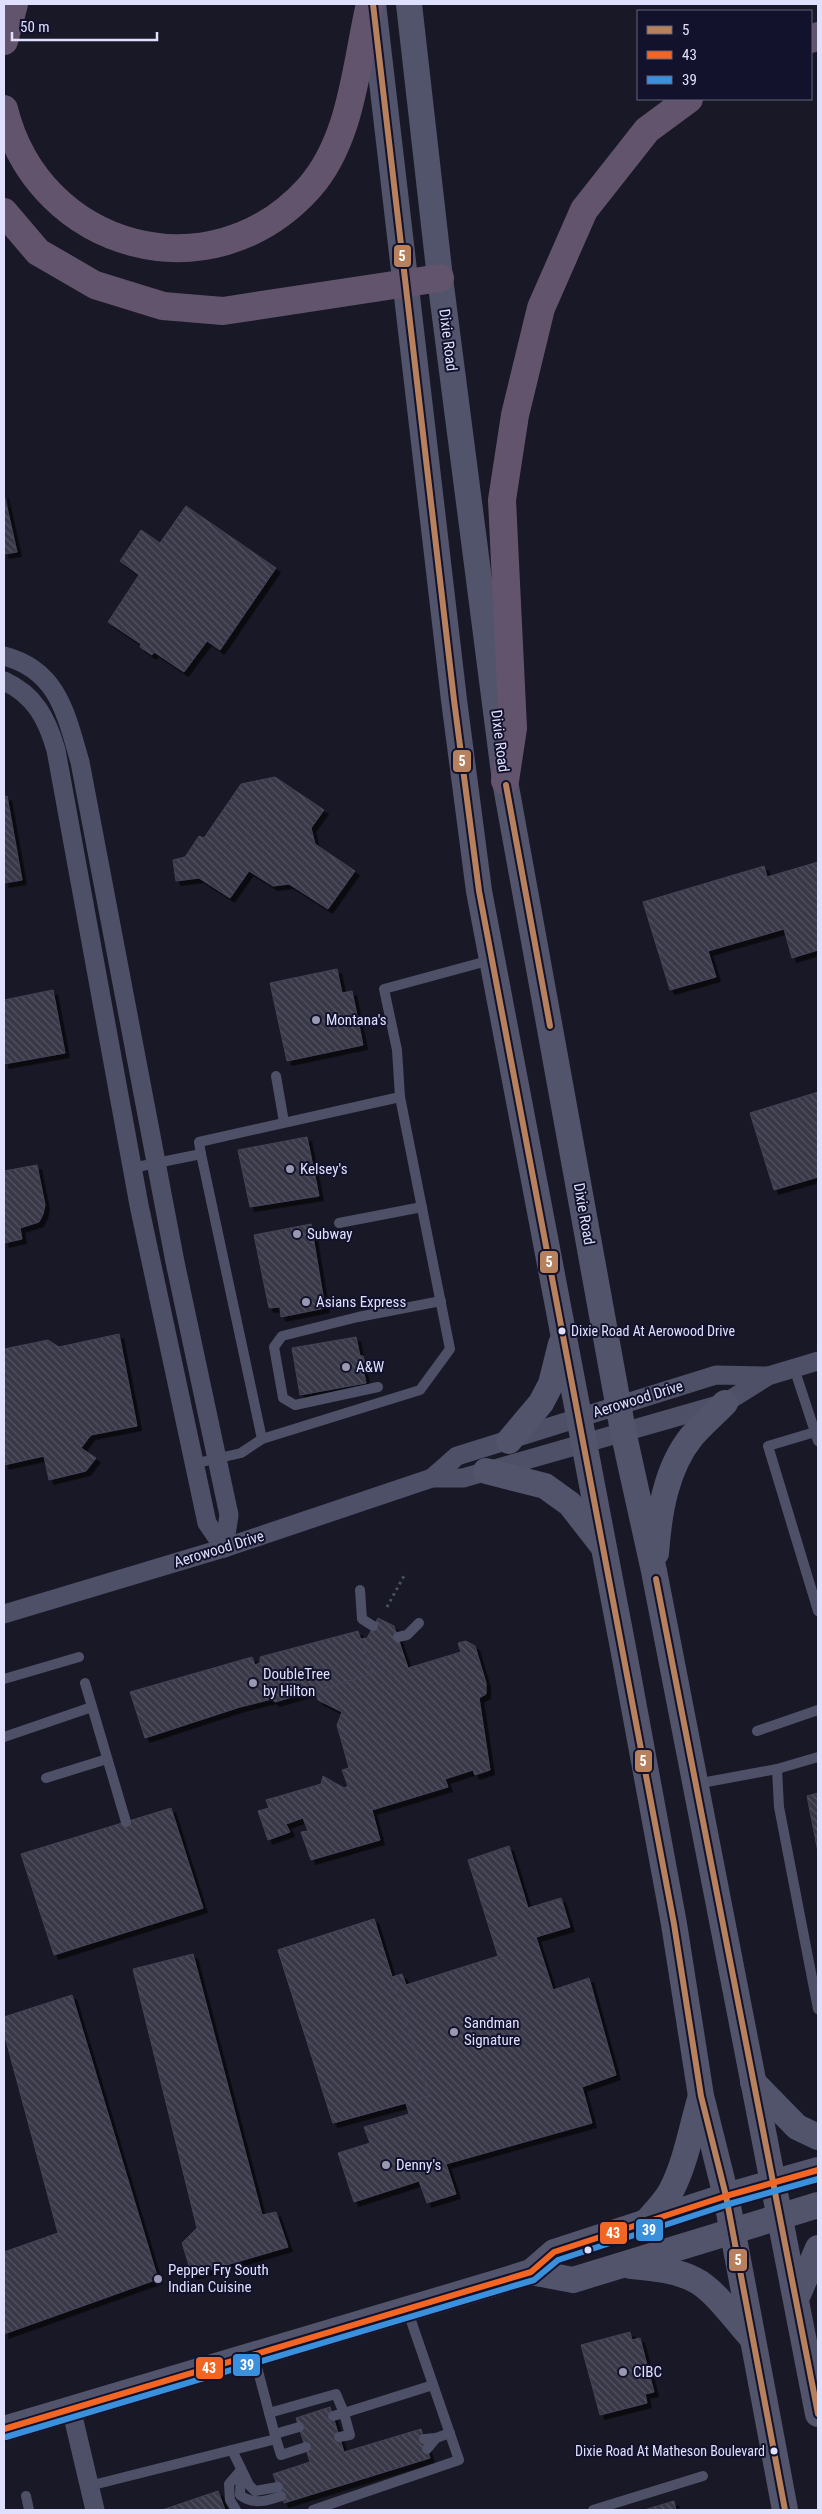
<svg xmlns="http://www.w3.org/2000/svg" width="822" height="2514" font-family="'Roboto Condensed',sans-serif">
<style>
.building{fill:url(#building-back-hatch);stroke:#444358;filter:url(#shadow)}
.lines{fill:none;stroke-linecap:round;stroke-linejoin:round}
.path{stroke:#475460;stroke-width:3;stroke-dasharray:2.5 4;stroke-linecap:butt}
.lane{stroke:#4e5067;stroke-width:10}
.street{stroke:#4e5067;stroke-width:19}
.secondary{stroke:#52546c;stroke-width:26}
.highway{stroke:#62546c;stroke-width:28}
.bus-1-casing{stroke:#13122c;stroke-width:10}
.bus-2-casing{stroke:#13122c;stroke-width:10}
.bus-3-casing{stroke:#13122c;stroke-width:10}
.bus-1{stroke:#b6815c;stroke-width:6}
.bus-2{stroke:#f26522;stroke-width:6}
.bus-3{stroke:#3a90db;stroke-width:6}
.poi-dot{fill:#999ab2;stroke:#13122c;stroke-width:2}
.bus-dot{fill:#dee0fe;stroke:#13122c;stroke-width:2}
.labels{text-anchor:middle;stroke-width:4;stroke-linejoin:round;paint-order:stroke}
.bus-label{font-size:14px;fill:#dee0fe;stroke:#13122c;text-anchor:start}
.street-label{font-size:15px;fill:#dee0fe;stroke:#13122c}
.poi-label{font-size:15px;fill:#dee0fe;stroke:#13122c;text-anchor:start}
.line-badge{stroke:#13122c;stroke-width:2}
.badge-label{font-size:14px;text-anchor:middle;font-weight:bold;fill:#fff}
</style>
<defs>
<pattern id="building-back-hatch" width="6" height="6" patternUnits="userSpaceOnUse" patternTransform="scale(1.25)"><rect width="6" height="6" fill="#383747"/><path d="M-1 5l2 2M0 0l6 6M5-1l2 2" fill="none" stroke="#545463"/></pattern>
<filter id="shadow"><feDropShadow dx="4.5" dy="4.5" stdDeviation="0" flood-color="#0009"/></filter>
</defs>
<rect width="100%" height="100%" fill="#191826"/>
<!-- building -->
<g class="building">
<path d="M4,494L17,552L4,554Z"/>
<path d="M186,506L276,568L220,650L207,641L184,672L154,652L152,655L140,647L141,644L108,622L139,575L120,561L141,530L160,543Z"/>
<path d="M275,777L324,810L311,828L315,844L355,871L328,909L289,884L273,886L249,871L230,898L199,878L176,881L173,860L185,857L199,836L204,838L241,784Z"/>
<path d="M7,796L22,880L4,883V797Z"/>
<path d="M818,862V950L792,958L784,929L708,951L716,977L670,990L643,902L764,866L767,877Z"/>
<path d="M337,969L342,993L352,991L363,1045L287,1061L270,983Z"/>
<path d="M53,990L65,1053L4,1064V1000Z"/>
<path d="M818,1092V1177L774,1190L750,1113Z"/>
<path d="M307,1137L319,1196L250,1207L238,1150Z"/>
<path d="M37,1165L45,1205L43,1214L39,1222L20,1228L22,1239L4,1243V1171Z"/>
<path d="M311,1224L325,1308L281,1317L280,1307L269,1308L254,1235Z"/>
<path d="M119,1334L137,1426L91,1435L81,1448L96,1458L86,1471L49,1480L44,1456L4,1465V1349L48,1340L59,1347Z"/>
<path d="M356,1337L360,1356H363L365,1363L362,1365L366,1383L300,1395L292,1348Z"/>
<path d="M378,1618L394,1626L408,1668L461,1652L458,1643L466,1641L475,1646L486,1683V1694L479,1698L490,1770L475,1775L473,1770L445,1779L448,1787L372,1810L380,1840L311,1860L301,1832L308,1831L303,1818L286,1824L290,1832L268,1840L258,1811L269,1808L266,1800L321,1784L323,1776L344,1788L348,1786L342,1770L349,1768L337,1725L342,1712L318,1700L315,1691L372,1674L360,1639L367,1638Z"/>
<path d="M358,1631L372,1674L275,1702L272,1699L240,1707L145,1738L130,1692L252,1657L255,1665L260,1663V1657Z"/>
<path d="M818,1793V1852L807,1796Z"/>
<path d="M171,1808L203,1908L54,1955L21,1854Z"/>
<path d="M509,1846L528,1908L561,1898L570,1927L536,1937L553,1990L589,1978L616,2075L582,2087L592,2123L446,2164L456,2194L427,2203L419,2181L354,2202L338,2153L370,2143L364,2127L409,2114L406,2103L333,2123L278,1950L374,1919L392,1977L402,1974L406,1985L498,1956L468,1860Z"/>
<path d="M374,1919L429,2096L333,2123L278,1950Z"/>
<path d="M193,1954L262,2215L276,2212L288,2247L192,2275L182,2243L197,2228L133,1969Z"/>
<path d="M72,1995L158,2279L4,2334V2252L58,2233L4,2033V2017Z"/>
<path d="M630,2332L632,2340L640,2338L654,2392L645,2394L647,2403L600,2415L581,2345Z"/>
<path d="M330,2407L344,2452L421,2429L430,2458L284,2503L273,2474L310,2462L296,2418Z"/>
<path d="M218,2491L225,2510H162Z"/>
<path d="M674,2501L676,2510H644Z"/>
</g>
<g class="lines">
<!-- path -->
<path class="path" d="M387,1607L405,1574"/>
<!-- lane -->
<g class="lane">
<path d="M276,1076L284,1122"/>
<path d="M201,1154L262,1439"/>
<path d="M132,1168L201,1154L199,1142L400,1097"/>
<path d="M339,1223L422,1207"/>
<path d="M794,1368L818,1441"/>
<path d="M378,1387L295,1405L283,1398L274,1347L282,1336L358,1317L441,1301"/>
<path d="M815,1432L768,1446L818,1611"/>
<path d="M193,1464L241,1453L262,1439L420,1390L450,1349L400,1097L397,1050L384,989L491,960"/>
<path d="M360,1590L362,1619L373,1626"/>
<path d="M398,1637L407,1635L419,1623"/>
<path d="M4,1679L79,1657"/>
<path d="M85,1683L126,1822"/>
<path d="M757,1731L818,1710"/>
<path d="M4,1737L92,1707"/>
<path d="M777,1769L818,1757"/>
<path d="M46,1778L107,1759"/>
<path d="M696,1784L777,1769L779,1807L818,2009"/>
<path d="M269,2413L336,2394L344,2413L433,2385"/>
<path d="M333,2416L344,2413L350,2435L339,2437"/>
<path d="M275,2434L299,2427"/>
<path d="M276,2439L281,2455L306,2447"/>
<path d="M424,2439L436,2438L450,2433"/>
<path d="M427,2449L436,2438"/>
<path d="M232,2450L249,2485L255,2491L278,2487"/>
<path d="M241,2469L240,2495C253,2505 267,2501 281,2496"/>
<path d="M89,2486L276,2439L254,2356"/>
<path d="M26,2496L29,2510"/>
<path d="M236,2510L230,2500L229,2484L241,2470"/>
<path d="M313,2510L459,2460L407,2309"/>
<path d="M593,2510L703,2476"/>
</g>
<!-- street -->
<g class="street">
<path d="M4,656C58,670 66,714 80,762L175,1262L229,1515L224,1548"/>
<path d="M4,681C35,695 47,719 56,750L139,1205L207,1523L224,1548"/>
<path d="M432,1478L457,1456L716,1375L768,1376"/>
<path d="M4,1614L224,1548L432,1478H463L725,1403L768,1376L818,1361"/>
<path d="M71,2408L95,2510"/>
</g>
<!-- secondary -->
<g class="secondary">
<path d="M373,4L454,700L479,891L624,1653L674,1924L701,2096L726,2196L785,2510"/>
<path d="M409,4L440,278L505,781L623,1431L654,1571L818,2414"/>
<path d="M509,1441L541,1403L551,1384L561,1344"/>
<path d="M486,1471L545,1486L570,1504L602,1545"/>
<path d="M656,1553C659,1513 666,1468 692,1436C702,1425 714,1414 725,1403"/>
<path d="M753,2082L797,2127L818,2137"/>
<path d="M647,2221C655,2212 665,2202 671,2191C686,2162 691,2130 700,2099"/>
<path d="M631,2266C653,2268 676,2270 695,2280C715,2290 736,2321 752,2338"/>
<path d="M531,2272L573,2280L818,2205"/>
<path d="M797,2297L818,2248"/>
<path d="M4,2429L499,2282L531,2272L554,2252L726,2196L818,2170"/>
</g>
<!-- highway -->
<g class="highway">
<path d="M811,39L818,36"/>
<path d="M4,41L14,4"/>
<path d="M4,109C39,250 211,297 309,188C352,140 356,64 370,4"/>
<path d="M4,212L38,252L95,285L163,306L223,311L440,278"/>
<path d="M505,781L513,728L502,500L515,415L541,308L584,210L647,130L689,99"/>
</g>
<!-- bus-1 casing -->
<g class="bus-1-casing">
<g id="bus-1">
<path d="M373,4L454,700L479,891L674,1924L701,2096L726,2196L785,2510"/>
<path d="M506,785L550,1026"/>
<path d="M656,1579L818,2414"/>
</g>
</g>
<!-- bus-2 casing -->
<g class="bus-2-casing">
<path id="bus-2" d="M4,2429L531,2272L554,2252L726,2196L818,2170"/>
</g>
<!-- bus-3 casing -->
<g class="bus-3-casing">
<path id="bus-3" d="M6,2437L534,2280L558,2260L729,2204L818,2179"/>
</g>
<!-- bus-1 -->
<use href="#bus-1" class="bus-1"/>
<!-- bus-2 -->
<use href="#bus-2" class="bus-2"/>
<!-- bus-3 -->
<use href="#bus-3" class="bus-3"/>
</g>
<!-- markers -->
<g class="poi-dot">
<circle cx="316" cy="1020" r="5"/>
<circle cx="290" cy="1169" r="5"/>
<circle cx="297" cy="1234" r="5"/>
<circle cx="306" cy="1302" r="5"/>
<circle cx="346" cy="1367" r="5"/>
<circle cx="253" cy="1683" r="5"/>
<circle cx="454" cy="2032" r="5"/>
<circle cx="386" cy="2165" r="5"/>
<circle cx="158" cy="2279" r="5"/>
<circle cx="623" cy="2372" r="5"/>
</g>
<g class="bus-dot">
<circle cx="562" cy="1331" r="4.5"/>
<circle cx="588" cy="2250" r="4.5"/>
<circle cx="774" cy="2451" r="4.5"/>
</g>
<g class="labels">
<!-- bus labels -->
<g class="bus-label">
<text x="571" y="1336">Dixie Road At Aerowood Drive</text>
<text x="765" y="2456" text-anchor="end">Dixie Road At Matheson Boulevard</text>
</g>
<!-- street labels -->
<g class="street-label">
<text transform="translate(448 340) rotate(83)" y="5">Dixie Road</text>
<text transform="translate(500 741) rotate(83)" y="5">Dixie Road</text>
<text transform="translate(584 1214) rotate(80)" y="5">Dixie Road</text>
<text transform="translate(638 1399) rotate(-17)" y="5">Aerowood Drive</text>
<text transform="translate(219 1549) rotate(-17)" y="5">Aerowood Drive</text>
</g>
<!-- poi labels -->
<g class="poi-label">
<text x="326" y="1025">Montana's</text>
<text x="300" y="1174">Kelsey's</text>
<text x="307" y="1239">Subway</text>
<text x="316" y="1307">Asians Express</text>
<text x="356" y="1372">A&amp;W</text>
<text x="263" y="1679">DoubleTree<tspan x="263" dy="17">by Hilton</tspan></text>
<text x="464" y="2028">Sandman<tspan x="464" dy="17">Signature</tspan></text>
<text x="396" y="2170">Denny's</text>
<text x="168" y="2275">Pepper Fry South<tspan x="168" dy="17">Indian Cuisine</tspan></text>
<text x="633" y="2377">CIBC</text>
</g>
</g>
<g class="line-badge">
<rect x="393" y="244" width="19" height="24" rx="5" fill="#b6815c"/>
<rect x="452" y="749" width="20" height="24" rx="5" fill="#b6815c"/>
<rect x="539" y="1250" width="20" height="24" rx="5" fill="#b6815c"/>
<rect x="634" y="1749" width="19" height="24" rx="5" fill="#b6815c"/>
<rect x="635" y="2218" width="29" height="24" rx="5" fill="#3a90db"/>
<rect x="599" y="2221" width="29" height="24" rx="5" fill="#f26522"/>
<rect x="728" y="2248" width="20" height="24" rx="5" fill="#b6815c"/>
<rect x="232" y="2353" width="29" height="24" rx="5" fill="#3a90db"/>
<rect x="195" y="2356" width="29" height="24" rx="5" fill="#f26522"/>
</g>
<g class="badge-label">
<text x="402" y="261">5</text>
<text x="462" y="766">5</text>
<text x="549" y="1267">5</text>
<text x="643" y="1766">5</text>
<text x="649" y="2235">39</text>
<text x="613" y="2238">43</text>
<text x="738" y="2265">5</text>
<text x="247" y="2370">39</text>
<text x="209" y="2373">43</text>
</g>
<!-- border -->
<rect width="822" height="2514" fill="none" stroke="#dee0fe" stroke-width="10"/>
<!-- legend -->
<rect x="637" y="10" width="175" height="90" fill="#13122c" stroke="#646480"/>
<rect x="647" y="26" width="25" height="8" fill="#b6815c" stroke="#646480"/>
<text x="682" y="35" font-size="15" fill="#dee0fe">5</text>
<rect x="647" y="51" width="25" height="8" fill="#f26522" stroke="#646480"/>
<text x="682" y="60" font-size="15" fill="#dee0fe">43</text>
<rect x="647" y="76" width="25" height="8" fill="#3a90db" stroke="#646480"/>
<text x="682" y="85" font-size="15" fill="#dee0fe">39</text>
<!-- scale -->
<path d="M12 32v8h145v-8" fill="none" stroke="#dee0fe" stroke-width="2.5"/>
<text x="20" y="32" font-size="15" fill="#dee0fe" stroke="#13122c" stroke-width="4" paint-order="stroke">50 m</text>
</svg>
